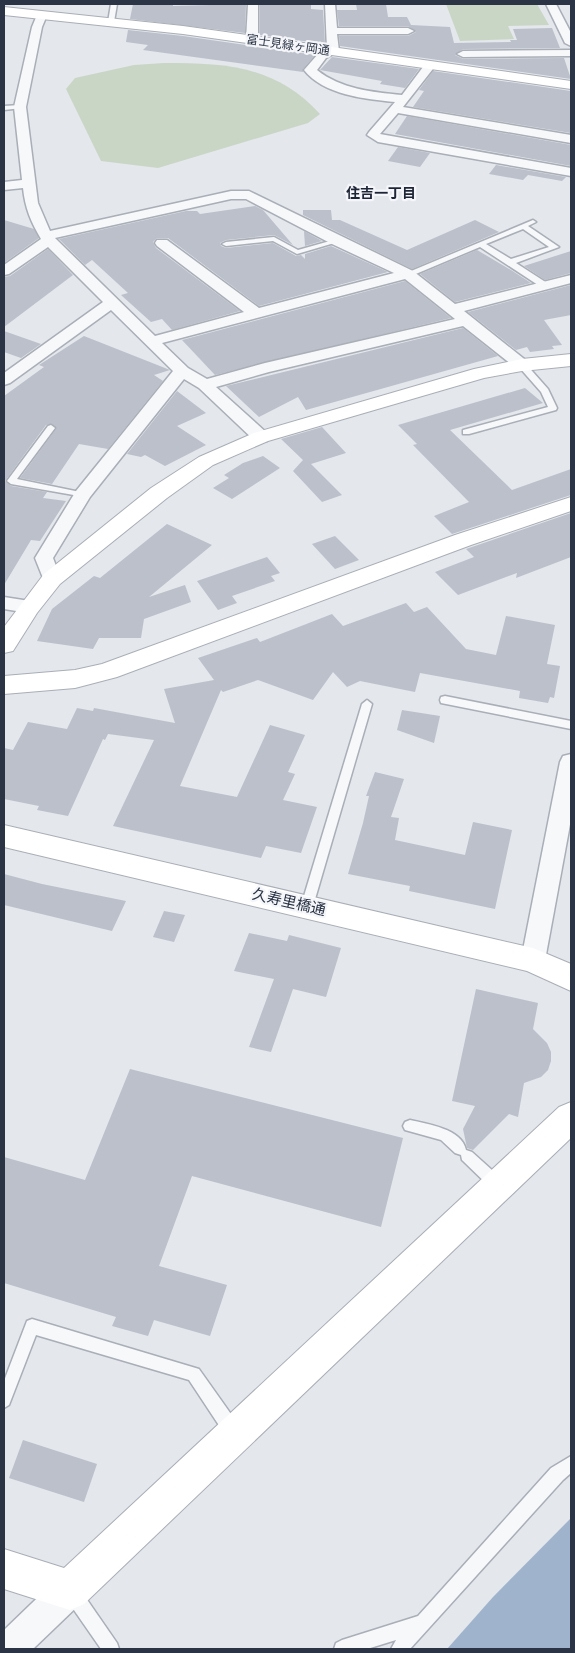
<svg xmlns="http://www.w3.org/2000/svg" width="575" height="1653" font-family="Roboto,'Noto Sans JP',sans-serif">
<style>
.green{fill:#c9d6c5}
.water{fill:#9fb4cc}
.building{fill:#bbc0ca}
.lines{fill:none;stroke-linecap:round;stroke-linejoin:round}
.lane-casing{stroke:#a9aeb7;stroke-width:3}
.street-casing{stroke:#a9aeb7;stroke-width:3}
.secondary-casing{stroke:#a9aeb7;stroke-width:2}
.lane{fill:#f7f8fa;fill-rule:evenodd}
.street{fill:#f7f8fa;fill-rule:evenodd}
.secondary{fill:#fff;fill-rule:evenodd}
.labels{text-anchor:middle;stroke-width:4.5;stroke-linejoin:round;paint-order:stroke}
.far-street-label{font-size:12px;fill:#2b3445;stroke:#f4f6f9}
.far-neighbourhood-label{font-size:14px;font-weight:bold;fill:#1d2536;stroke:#f4f6f9}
.street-label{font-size:15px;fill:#2b3445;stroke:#f4f6f9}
</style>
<rect width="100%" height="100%" fill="#e4e7ec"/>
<!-- green -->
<g class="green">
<path d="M446,4H537L549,25L508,26L514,39L460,41Z"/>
<path d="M164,63C225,63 275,65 320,114L308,123L158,168L101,161L66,89L75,78L134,65Z"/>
</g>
<!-- water -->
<path class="water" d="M571,1518V1649H447L493,1597Z"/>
<!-- building -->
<g class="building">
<path d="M133,4H173V6L246,4L245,33L130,19Z"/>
<path d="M260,4H311V9L323,10L325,44L260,35Z"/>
<path d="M356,4H386L388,17H407L411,25L450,27L454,43L511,42L510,40H517L513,29L552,28L560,48L463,49L455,55L463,59L564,58L571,79L340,46L339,36H408L416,32L408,26H339L337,10H357Z"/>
<path d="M128,30L183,36L315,55L303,69V72L143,50L148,45L126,42Z"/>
<path d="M332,57L419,69L405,88L380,84L382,81L320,70Z"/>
<path d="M433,71L571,91V133L413,107L424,91L419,90Z"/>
<path d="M407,116L571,145V166L395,134Z"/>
<path d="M398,147L430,153L420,167L388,161Z"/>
<path d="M496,165L566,177L562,181L528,175L523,180L489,174Z"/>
<path d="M255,206L263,210L293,245L274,235L226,240L220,243L221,246L226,248L273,243L296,256L301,255L305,259V254L331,246L388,272L259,306L168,238H157L153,242L156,248L240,311L172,330L162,319L151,322L121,295L128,293L92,260L85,265L59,239L186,211H197L200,214Z"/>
<path d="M303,210H331L332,220H340L407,250L475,220L499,232L412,269L303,215Z"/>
<path d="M4,220L34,229L39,238L4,263Z"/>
<path d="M304,231L322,241L305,246Z"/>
<path d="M48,249L73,275L4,327V277L10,276Z"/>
<path d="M477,250L511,270L531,283L455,302L420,274Z"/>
<path d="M571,251V273L545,280L524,266Z"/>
<path d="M405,281L451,318L215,375L182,340Z"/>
<path d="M571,285V315L544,320L562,345L552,346L554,349L530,352L527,347L516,350L468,312Z"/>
<path d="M463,328L498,356L306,410L298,397L259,417L226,386Z"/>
<path d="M4,331L41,344L21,358L4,352Z"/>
<path d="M84,336L170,370L154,375L163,381L108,449L79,444L52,484L20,478L56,429L52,424L46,425L5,481L11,486L47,492L43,498L66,501L40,541L31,540L4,585V396L44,367L39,365Z"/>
<path d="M525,388L543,403L450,430L512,490L571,469V495L452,534L434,516L469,502L413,445L417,444L398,425Z"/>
<path d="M177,391L206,413L177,426L206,445L165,466L145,455L141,457L127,454Z"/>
<path d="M322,427L346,453L311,464L342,495L322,502L293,471L303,460L281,439Z"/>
<path d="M263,456L280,468L232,499L213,488L229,478L224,475L243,463Z"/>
<path d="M571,513V557L516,578L517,573L458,595L435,572L474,557L466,549Z"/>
<path d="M167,524L212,545L149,597L185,585L191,602L144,619L141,638H99L93,649L37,641L52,609L94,576L100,578Z"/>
<path d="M335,536L359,560L335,569L312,544Z"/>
<path d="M267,557L280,573L271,576L275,581L232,596L237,603L218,610L197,581Z"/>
<path d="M406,603L414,612L427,607L466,649L496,655L506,616L555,625L547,664L560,666L554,698L550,697L548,703L519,698L520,691L420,673L415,692L360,681L347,687L333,672L313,700L258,680L223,692L221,690L180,786L237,797L270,725L305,735L288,772L295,774L283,800L317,807L301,853L266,846L261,858L113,826L154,740L108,734L105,740L103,739L68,816L37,810L39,806L4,799V748L13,750L28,722L67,729L77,708L93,711L94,708L175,723L164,689L214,680L198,658L257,638L260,642L332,614L343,626Z"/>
<path d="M402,710L440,716L434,743L397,730Z"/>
<path d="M375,772L404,779L391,817L399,818L395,840L465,855L473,822L512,830L495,909L409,891L410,886L348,874L363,823L369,796H366Z"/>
<path d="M4,874L42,884L126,901L112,931L4,905Z"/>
<path d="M164,911L185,915L174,942L153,937Z"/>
<path d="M249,933L287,941L289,935L341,948L326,997L293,989L271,1052L249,1047L274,979L234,971Z"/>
<path d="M476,989L538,1003L533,1029L547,1043L551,1052V1061L548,1070L541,1077L524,1083L518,1117L509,1114L473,1150L467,1148L463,1129L475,1106L452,1101Z"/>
<path d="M130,1069L403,1138L381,1227L192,1176L159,1266L227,1285L210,1336L154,1320L148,1336L112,1326L116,1317L4,1283V1157L85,1180Z"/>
<path d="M23,1440L97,1464L84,1502L9,1478Z"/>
</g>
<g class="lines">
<!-- lane casing -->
<g class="lane-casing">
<g id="lane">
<path d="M111,4H117L114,22L111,24L108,22Z"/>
<path d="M20,105L22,106V108L4,110V106Z"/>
<path d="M533,220L536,222L528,226L559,247L516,263L547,283V287H541L480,247L411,276L404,274ZM523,229L549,247L511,259L486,244Z"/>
<path d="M274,237L298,250L337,239L341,241L297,254L273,241L226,246L222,244L226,242Z"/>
<path d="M519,363H525L548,389L557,408L556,410L469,434H463V430L548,407L541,392L519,367Z"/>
<path d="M51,425L55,428L17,479L85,493V497L11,484L7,481L48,426Z"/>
<path d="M445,696L571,721V729L441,703L440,700L441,697Z"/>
<path d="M367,700L372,704L313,906L311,909H303L301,906L362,704Z"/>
<path d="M410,1120C428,1124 462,1129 466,1150L472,1152L502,1179L504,1184L502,1189L497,1191L492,1189L462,1160L461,1155L455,1153L441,1140L405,1130L403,1126L405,1122Z"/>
<path d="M32,1319L199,1369L238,1424L240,1430L238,1436L232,1438L226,1436L189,1380L36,1335L9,1405L4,1408V1381L27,1321Z"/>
<path d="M571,1456V1473L563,1480L410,1649H391L396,1640L367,1649H334L336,1643L342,1640L418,1616L551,1468Z"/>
<path d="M73,1586L79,1588L117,1643L119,1649H101L67,1600L65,1594L67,1588Z"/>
</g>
</g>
<!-- street casing -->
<g class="street-casing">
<g id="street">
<path d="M248,4H258V40L252,43L246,40Z"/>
<path d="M325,4H335L337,28H408L414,31L408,34H337L339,51L326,58L317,70C341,89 371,92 402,95L426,63H434L436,65L403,107L571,135V143L398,113L380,134L571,168V176L378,142L367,135L369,132L395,102C365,99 324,95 304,70L318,54L327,49Z"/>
<path d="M546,4H556L571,33V46L565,43Z"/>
<path d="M42,12L47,15L42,27L26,107L38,203L50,231L231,191H249L413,271L455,304L571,275V283L464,311L528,362L530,365L528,368H516L463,326L269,372L216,387L267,433L269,437L267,441H255L199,388L184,379L90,497L53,558L61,579L59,583L52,585L45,583L35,558L76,491L173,371L111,310L10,383L4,385V373L103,302L48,247L9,274L4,275V265L41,239C31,222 25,208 23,188L4,190V182L22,180L14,107L32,27L37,15ZM231,199H246L332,244L394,273L259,308L167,240H157L155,243L157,246L244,312L155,336L55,238ZM405,279L455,319L265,363L207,379L188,368L162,343Z"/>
<path d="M571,50V56L463,57L457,54L463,51Z"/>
<path d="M4,597L36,602L39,607L36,612L29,613L4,609Z"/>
<path d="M571,754V819L545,960L542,967L533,970L524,967L521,960L560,762L563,756Z"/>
<path d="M70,1573L82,1578L87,1590L82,1602L33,1649H4V1630L58,1578Z"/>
</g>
</g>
<!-- secondary casing -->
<g class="secondary-casing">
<g id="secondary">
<path d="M4,7L183,26L571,81V89L183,34L4,15Z"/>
<path d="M571,354V366L522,371L484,378L268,441L213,465L167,498L60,584L37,613L13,651L4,653V627L44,574L151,488L199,457L254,433L474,369L522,359Z"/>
<path d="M571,497V511L471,545L117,677L75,688L4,694V676L75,670L102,664L455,535Z"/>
<path d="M4,825L533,948L571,964V991L527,971L4,847Z"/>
<path d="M571,1102V1138L84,1604L70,1610L4,1589V1549L64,1568L559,1107Z"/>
</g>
</g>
<!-- lane -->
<use href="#lane" class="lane"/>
<!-- street -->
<use href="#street" class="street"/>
<!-- secondary -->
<use href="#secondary" class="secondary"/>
</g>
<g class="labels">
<!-- far-street labels -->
<g class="far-street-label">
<text transform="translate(288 45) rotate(8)" y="4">富士見緑ヶ岡通</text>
</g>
<!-- far-neighbourhood labels -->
<g class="far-neighbourhood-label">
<text x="381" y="198">住吉一丁目</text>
</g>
<!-- street labels -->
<g class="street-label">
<text transform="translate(289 902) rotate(13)" y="5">久寿里橋通</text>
</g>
</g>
<!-- border -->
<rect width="575" height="1653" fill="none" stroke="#2b3445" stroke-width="10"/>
</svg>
